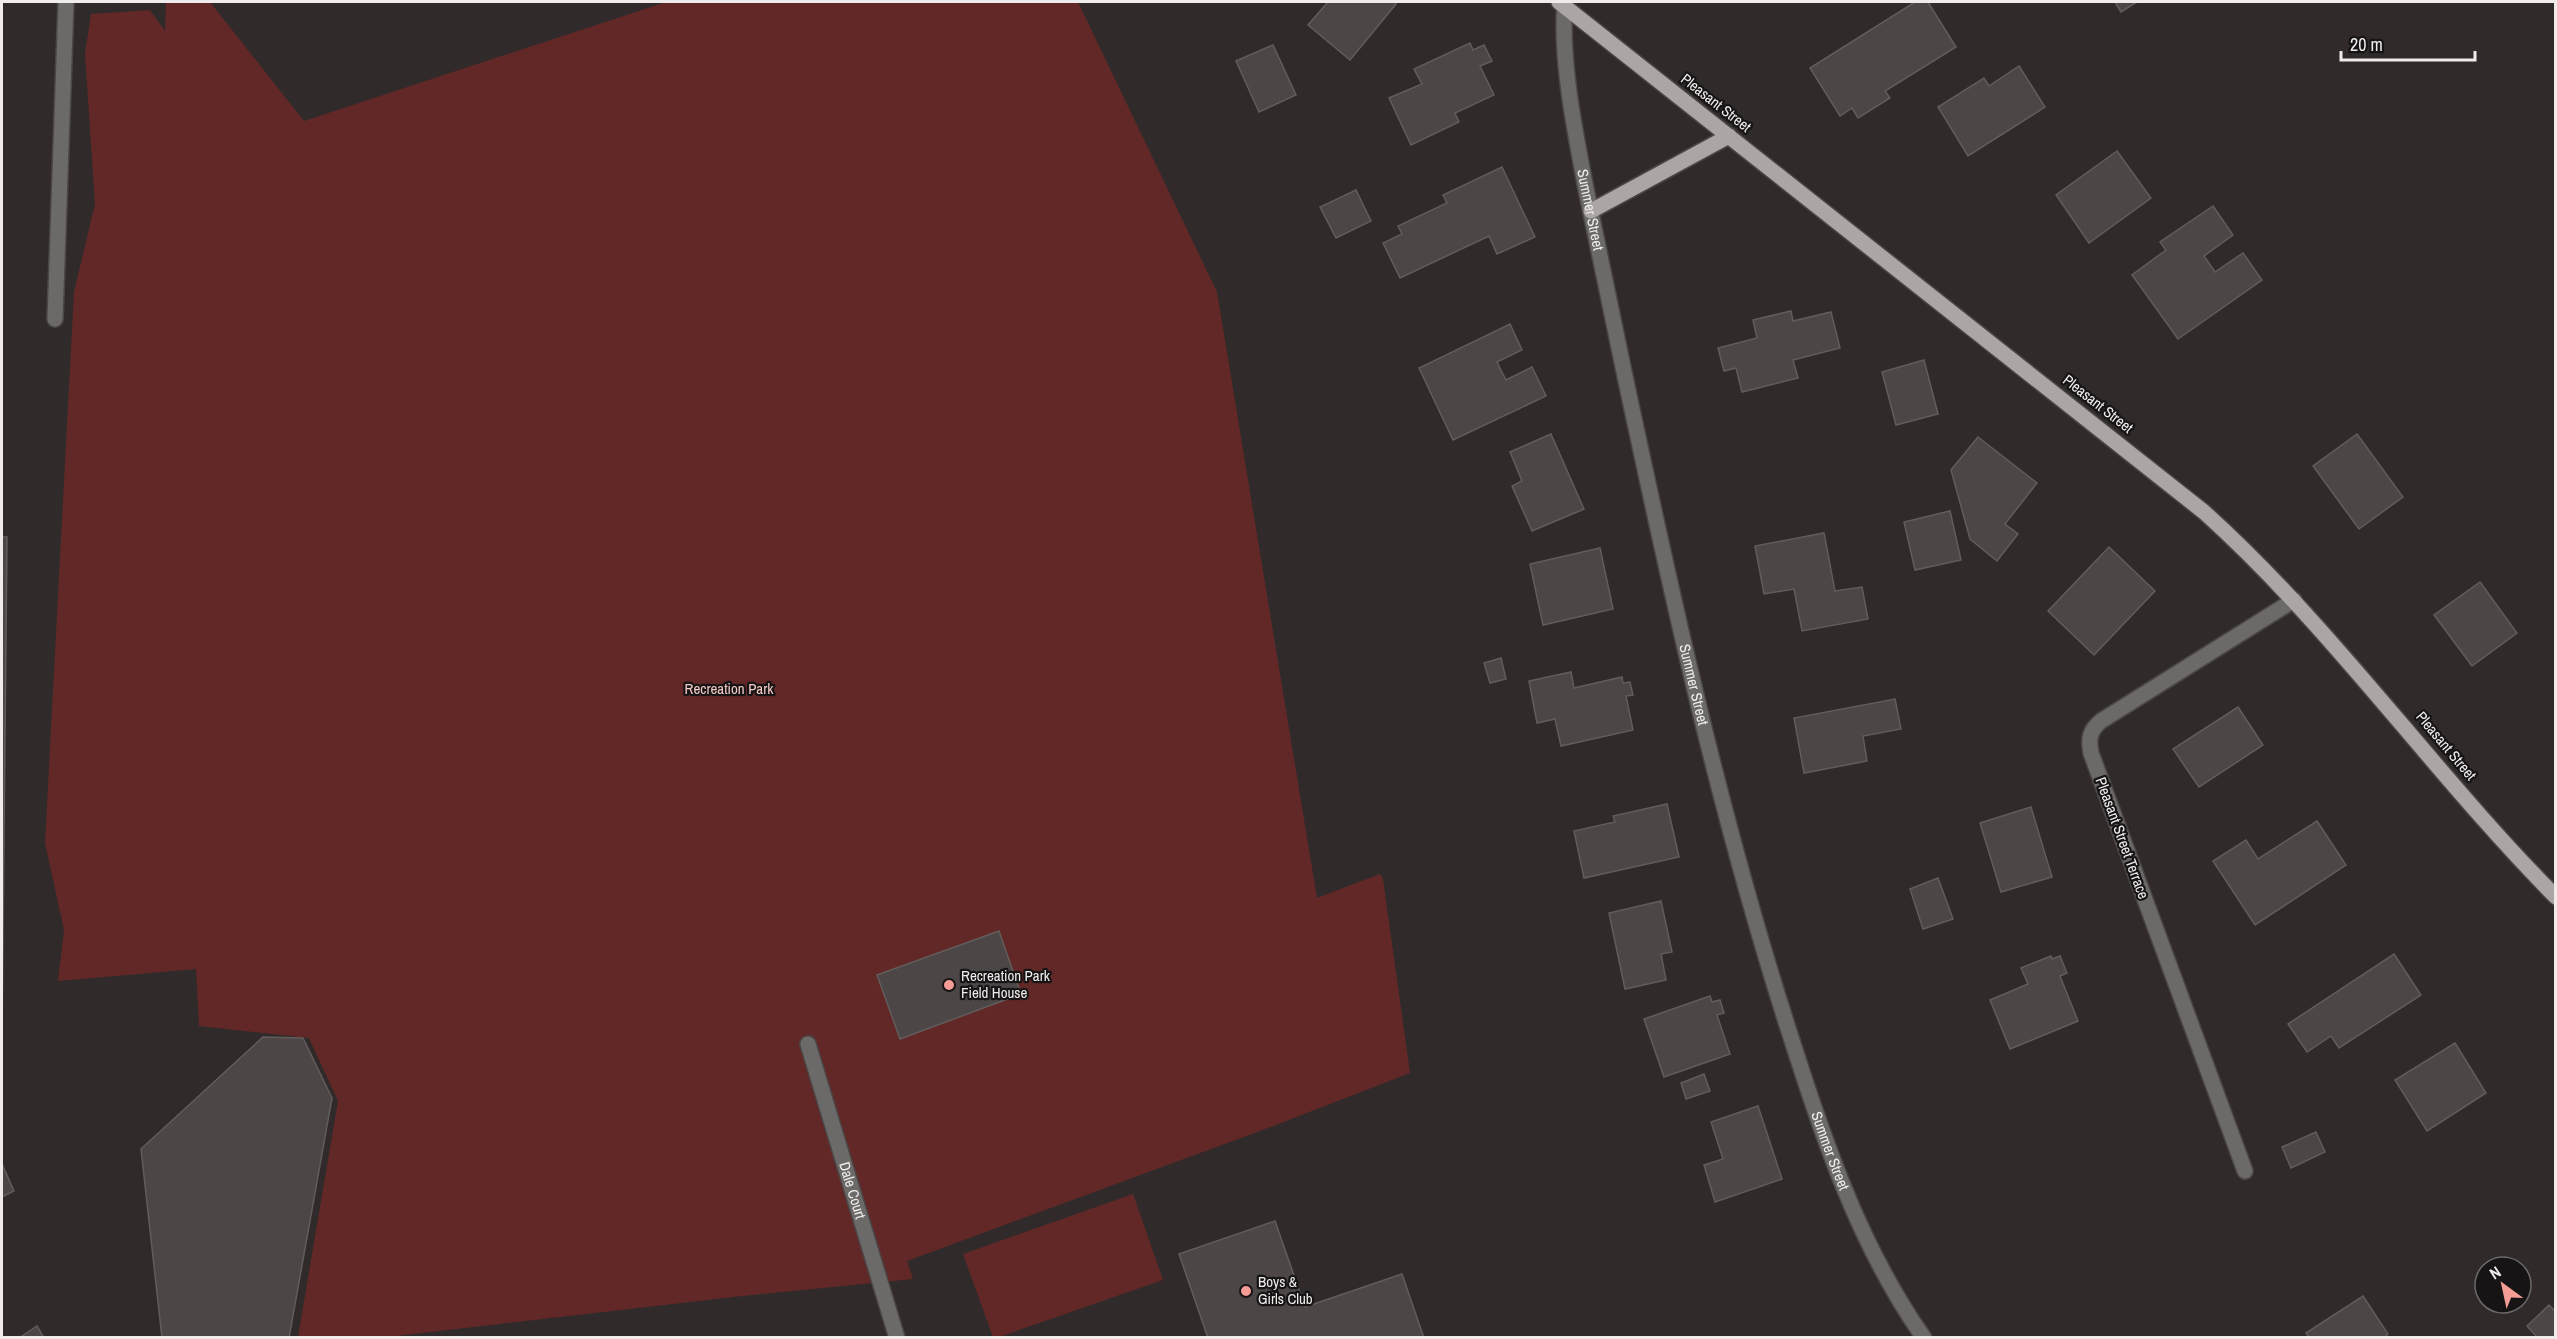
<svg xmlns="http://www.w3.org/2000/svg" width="2557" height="1339" font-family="'Archivo Narrow',sans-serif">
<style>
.green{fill:#622827}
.building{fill:#4c4646;stroke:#625c5b;stroke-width:1.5}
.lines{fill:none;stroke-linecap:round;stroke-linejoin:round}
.minor-casing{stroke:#4b4645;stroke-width:18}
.major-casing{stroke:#4b4645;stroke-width:18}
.minor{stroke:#6c6969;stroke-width:15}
.major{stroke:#aca5a5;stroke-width:15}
.poi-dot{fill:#f59c96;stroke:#161414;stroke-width:2}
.labels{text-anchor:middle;stroke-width:4.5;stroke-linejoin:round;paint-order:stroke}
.street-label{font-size:15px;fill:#f0ecec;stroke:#161414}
.park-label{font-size:15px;fill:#f3cac6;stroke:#161414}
.poi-label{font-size:15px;fill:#f0ecec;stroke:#161414;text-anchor:start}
</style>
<rect width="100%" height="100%" fill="#302b2a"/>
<!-- green -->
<g class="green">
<path d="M166,2H210L304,121L666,2H1078L1217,292L1317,898L1380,874L1383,879L1410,1073L1260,1131L907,1261L913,1279L742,1296L387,1337H298L338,1101L309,1038L199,1026L196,969L58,981L64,930L45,843L74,292L95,204L85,54L91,14L150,10L165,31Z"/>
<path d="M1133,1194L1163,1280L999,1337H993L963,1254Z"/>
</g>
<!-- building -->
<g class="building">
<path d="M1328,2H1394L1396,4L1350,60L1308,25Z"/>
<path d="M1915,2H1928L1956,47L1885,91L1890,98L1858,118L1852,108L1840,116L1810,68Z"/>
<path d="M2115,2H2137L2121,12Z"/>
<path d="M1470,43L1473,50L1484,45L1492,61L1480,66L1494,95L1455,113L1459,122L1411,145L1389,98L1422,84L1414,69Z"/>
<path d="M1273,45L1296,95L1259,112L1236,61Z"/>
<path d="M2019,66L2045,107L1968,156L1938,107L1984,78L1989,86Z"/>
<path d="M2117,151L2151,198L2089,243L2056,195Z"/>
<path d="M1502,167L1535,237L1497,254L1489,236L1400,278L1383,243L1402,234L1398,226L1447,203L1443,195Z"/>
<path d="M1356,190L1371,221L1336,238L1320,207Z"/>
<path d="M2213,206L2233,235L2204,256L2215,272L2243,253L2262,280L2178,339L2132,275L2166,250L2160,242Z"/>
<path d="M1791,311L1793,321L1831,312L1840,348L1793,360L1798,378L1742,392L1736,368L1724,371L1718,348L1757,338L1753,320Z"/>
<path d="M1510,324L1522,350L1497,362L1506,380L1532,367L1546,396L1453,440L1419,368Z"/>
<path d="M1924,360L1938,414L1896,425L1882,372Z"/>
<path d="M1551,434L1584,509L1532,531L1512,486L1522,481L1510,452Z"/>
<path d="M2357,434L2403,497L2359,529L2313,466Z"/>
<path d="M1978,437L2037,483L2005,524L2018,534L1997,561L1970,539L1951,470Z"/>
<path d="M1950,511L1961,560L1915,570L1904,522Z"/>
<path d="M1824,533L1835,591L1862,587L1868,619L1802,631L1794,589L1764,594L1755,546Z"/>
<path d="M2,537H7L2,1037Z"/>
<path d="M2109,547L2155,591L2094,655L2048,611Z"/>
<path d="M1600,548L1613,609L1543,625L1530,564Z"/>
<path d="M2480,582L2517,633L2472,666L2434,615Z"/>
<path d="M1501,658L1506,679L1490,683L1484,663Z"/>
<path d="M1571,672L1574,688L1622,677L1623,683L1630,682L1633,695L1626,696L1633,730L1561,746L1555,719L1537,723L1529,681Z"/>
<path d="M1895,699L1901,729L1863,736L1867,761L1804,773L1794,718Z"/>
<path d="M2238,707L2263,745L2199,787L2173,749Z"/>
<path d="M1667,804L1679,857L1584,878L1574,831L1615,822L1613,816Z"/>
<path d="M2031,807L2052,877L2001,892L1980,823Z"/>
<path d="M2317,821L2346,865L2255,925L2213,861L2246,840L2258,859Z"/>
<path d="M1938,878L1953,919L1923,929L1910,889Z"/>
<path d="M1661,901L1672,952L1661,954L1666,980L1625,989L1609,913Z"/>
<path d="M999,931L1021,994L900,1039L877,975Z"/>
<path d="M2394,954L2421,995L2339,1048L2331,1036L2307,1052L2288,1024Z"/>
<path d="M2051,956L2052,959L2060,956L2067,973L2060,976L2078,1021L2010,1049L1990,1000L2028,984L2021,968Z"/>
<path d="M1710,996L1712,1002L1720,1000L1724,1013L1717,1015L1730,1054L1664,1077L1644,1019Z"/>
<path d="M263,1037L303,1038L332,1098L289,1338H162L141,1149Z"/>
<path d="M2455,1043L2486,1093L2427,1131L2395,1080Z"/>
<path d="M1704,1074L1710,1091L1686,1099L1681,1083Z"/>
<path d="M1758,1106L1782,1179L1715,1202L1704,1165L1723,1159L1711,1122Z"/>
<path d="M2316,1132L2325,1152L2291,1168L2282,1147Z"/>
<path d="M2,1164L14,1191L2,1197Z"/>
<path d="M1275,1221L1305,1307L1402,1274L1424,1338H1208L1179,1254Z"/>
<path d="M2363,1296L2388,1334L2383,1338H2309L2306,1333Z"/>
<path d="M2549,1305L2556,1312V1338H2538L2527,1326Z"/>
<path d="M37,1326L44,1338H19Z"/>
</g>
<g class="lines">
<!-- minor casing -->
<g class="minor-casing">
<g id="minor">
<path id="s1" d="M1565,2C1560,59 1575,132 1586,189C1598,248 1610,307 1623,367C1670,588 1718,809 1787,1025C1822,1134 1857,1243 1924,1338"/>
<path d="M55,319L66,2"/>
<path id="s2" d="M808,1044L897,1338"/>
<path d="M2245,1171L2091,753C2088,739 2090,730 2101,721L2294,600"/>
</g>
</g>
<!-- major casing -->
<g class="major-casing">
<g id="major">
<path d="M1559,2L2204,512C2334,629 2433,773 2556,897"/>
<path d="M1591,211L1729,136"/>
</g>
</g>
<!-- minor -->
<use href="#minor" class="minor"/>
<!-- major -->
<use href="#major" class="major"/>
</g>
<!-- markers -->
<g class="poi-dot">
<circle cx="949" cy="985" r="6"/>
<circle cx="1246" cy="1291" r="6"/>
</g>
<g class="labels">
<!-- street labels -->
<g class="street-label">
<text transform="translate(1716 103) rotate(38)" y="5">Pleasant Street</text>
<text dy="5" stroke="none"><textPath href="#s1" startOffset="210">Summer Street</textPath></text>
<text transform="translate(2098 404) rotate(38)" y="5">Pleasant Street</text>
<text dy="5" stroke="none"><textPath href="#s1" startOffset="696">Summer Street</textPath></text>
<text transform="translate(2446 746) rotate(50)" y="5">Pleasant Street</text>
<text transform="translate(2122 838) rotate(70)" y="5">Pleasant Street Terrace</text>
<text dy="5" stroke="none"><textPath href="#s1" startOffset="1182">Summer Street</textPath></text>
<text dy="5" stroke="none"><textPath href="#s2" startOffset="153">Dale Court</textPath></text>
</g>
<!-- park labels -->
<g class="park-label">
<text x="729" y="694">Recreation Park</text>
</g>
<!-- poi labels -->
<g class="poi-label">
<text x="961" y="981">Recreation Park<tspan x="961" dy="17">Field House</tspan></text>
<text x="1258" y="1287">Boys &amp;<tspan x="1258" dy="17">Girls Club</tspan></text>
</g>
</g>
<!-- border -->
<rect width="2557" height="1339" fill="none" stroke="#f0ecec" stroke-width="6"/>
<!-- north arrow -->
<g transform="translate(2503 1285) rotate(327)"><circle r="28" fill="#161414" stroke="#6d6a6a" stroke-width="1.5"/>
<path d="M0-4.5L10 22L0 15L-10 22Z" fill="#f59c96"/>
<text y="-9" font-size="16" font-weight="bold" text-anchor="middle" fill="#f0ecec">N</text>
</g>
<!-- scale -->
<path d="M2341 51v9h134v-9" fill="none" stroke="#f0ecec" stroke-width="3"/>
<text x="2350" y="51" font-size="18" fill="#f0ecec" stroke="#161414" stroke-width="4.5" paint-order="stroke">20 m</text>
</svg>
